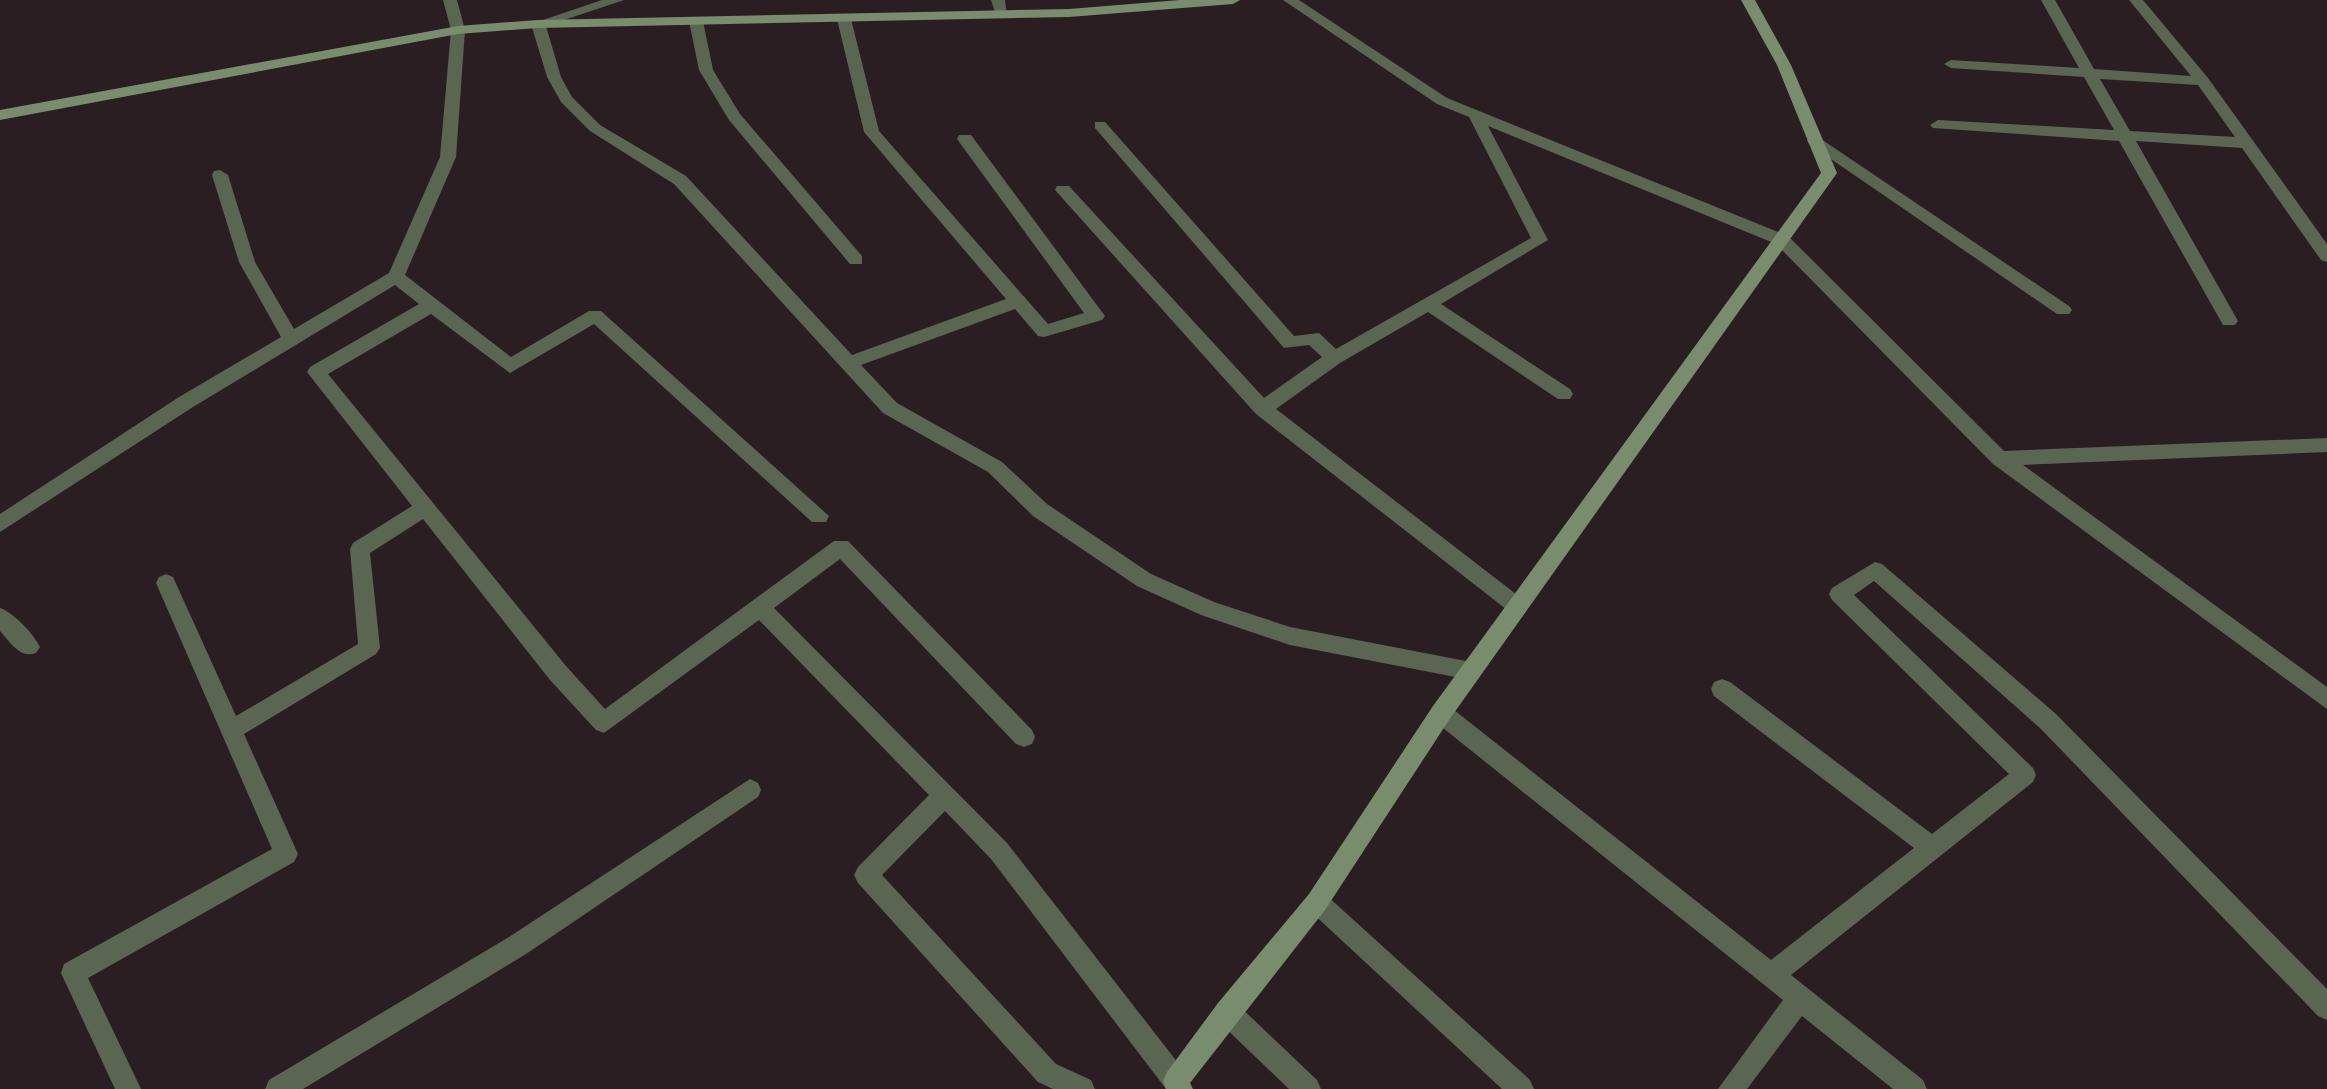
<svg xmlns="http://www.w3.org/2000/svg" width="2327" height="1089" font-family="'Open Sans',sans-serif">
<style>
.lines{fill:none;stroke-linecap:round;stroke-linejoin:round}
.street{fill:#5a6552;fill-rule:evenodd}
.secondary{fill:#798c6d;fill-rule:evenodd}
</style>
<rect width="100%" height="100%" fill="#2a1e23"/>
<g class="lines">
<!-- street -->
<g class="street">
<path d="M443,0H457L465,30L456,157L405,275L511,357L589,311H601L829,516L826,522H812L594,324L510,373L431,314L328,374L566,666L605,709L834,541H848L1032,730L1035,737L1032,744L1024,747L1016,744L840,559L774,608L1007,843L1185,1072L1189,1081L1186,1089H1166L991,859L945,811L882,875L1056,1064L1091,1080L1095,1089H1053L1038,1082L858,883L854,875L858,867L929,795L759,620L604,733L596,730L550,680L423,519L370,553L380,648L376,654L244,734L298,854L294,862L88,978L141,1089H115L61,973L64,964L272,849L156,583L159,577L166,574L173,577L236,716L358,644L350,549L353,543L412,506L307,372L310,367L419,304L395,285L193,407L0,532V514L179,397L281,337L239,262L212,175L214,171L220,170L228,175L255,262L294,329L389,273L440,157L451,30Z"/>
<path d="M602,0H624L546,26L561,77L572,97L600,125L686,176L852,355L1006,299L864,132L837,19L844,15L851,19L879,131L1048,324L1084,313L957,139L959,135H971L1105,316L1102,320L1044,337L1038,336L1015,309L861,365L897,403L1002,462L1047,504L1151,574L1214,602L1290,627L1471,662L1479,664L1482,671L1479,678L1471,680L1290,645L1201,615L1137,586L1033,516L988,472L883,413L674,184L590,131L561,102L547,77L531,24Z"/>
<path d="M991,0H1005L1007,18H997Z"/>
<path d="M1283,0H1299L1447,98L1788,236L2004,451L2327,438V452L2023,465L2327,687V709L1993,464L1776,244L1488,126L1548,240L1441,304L1570,389L1573,394L1570,399H1558L1428,312L1340,363L1276,409L1525,601L1528,607L1525,613L1518,616L1511,613L1256,414L1055,190L1057,186H1069L1264,398L1322,357L1309,345L1284,348L1095,128V122H1105L1294,336L1319,333L1336,349L1531,238L1469,117L1437,104Z"/>
<path d="M2041,0H2055L2094,69L2191,76L2129,0H2143L2208,78L2327,244V262L2321,260L2242,148L2136,141L2238,321L2235,325H2223L2119,141L1933,128L1930,125L1938,120L2114,130L2084,77L1951,68L1944,64L1951,60L2079,68ZM2100,79L2198,85L2235,137L2130,131Z"/>
<path d="M696,17L703,21L713,70L740,114L862,256V264H850L729,120L699,70L689,21Z"/>
<path d="M1815,135L2069,306L2072,310L2069,314H2057L1809,144L1807,140Z"/>
<path d="M1875,562L1882,564L2056,714L2327,989V1020L2318,1016L2040,728L1874,581L1854,595L2033,768L2036,775L2033,782L1791,975L1923,1080L1927,1089H1893L1802,1016L1747,1089H1718L1783,1000L1433,720L1430,713L1433,706L1441,703L1449,706L1771,960L1914,848L1714,696L1711,689L1714,682L1722,679L1730,682L1932,834L2009,774L1832,600L1829,594L1832,588Z"/>
<path d="M0,608C14,613 33,633 40,647L36,653C20,659 10,642 0,631Z"/>
<path d="M750,779L758,783L761,790L758,797L526,954L303,1089H265L269,1080L509,937Z"/>
<path d="M1317,890L1325,894L1530,1080L1534,1089H1502L1309,910L1305,902L1309,894Z"/>
<path d="M1227,999L1236,1003L1317,1080L1321,1089H1289L1218,1021L1214,1012L1218,1003Z"/>
</g>
<!-- secondary -->
<g class="secondary">
<path d="M1180,0H1240L1233,4L1069,17L538,28L458,34L0,120V110L458,26L538,20L1069,9Z"/>
<path d="M1741,0H1755L1791,65L1837,173L1449,720L1325,910L1190,1083L1193,1089H1166L1163,1081L1167,1072L1218,1003L1309,894L1433,706L1821,173L1777,65Z"/>
</g>
</g>
</svg>
